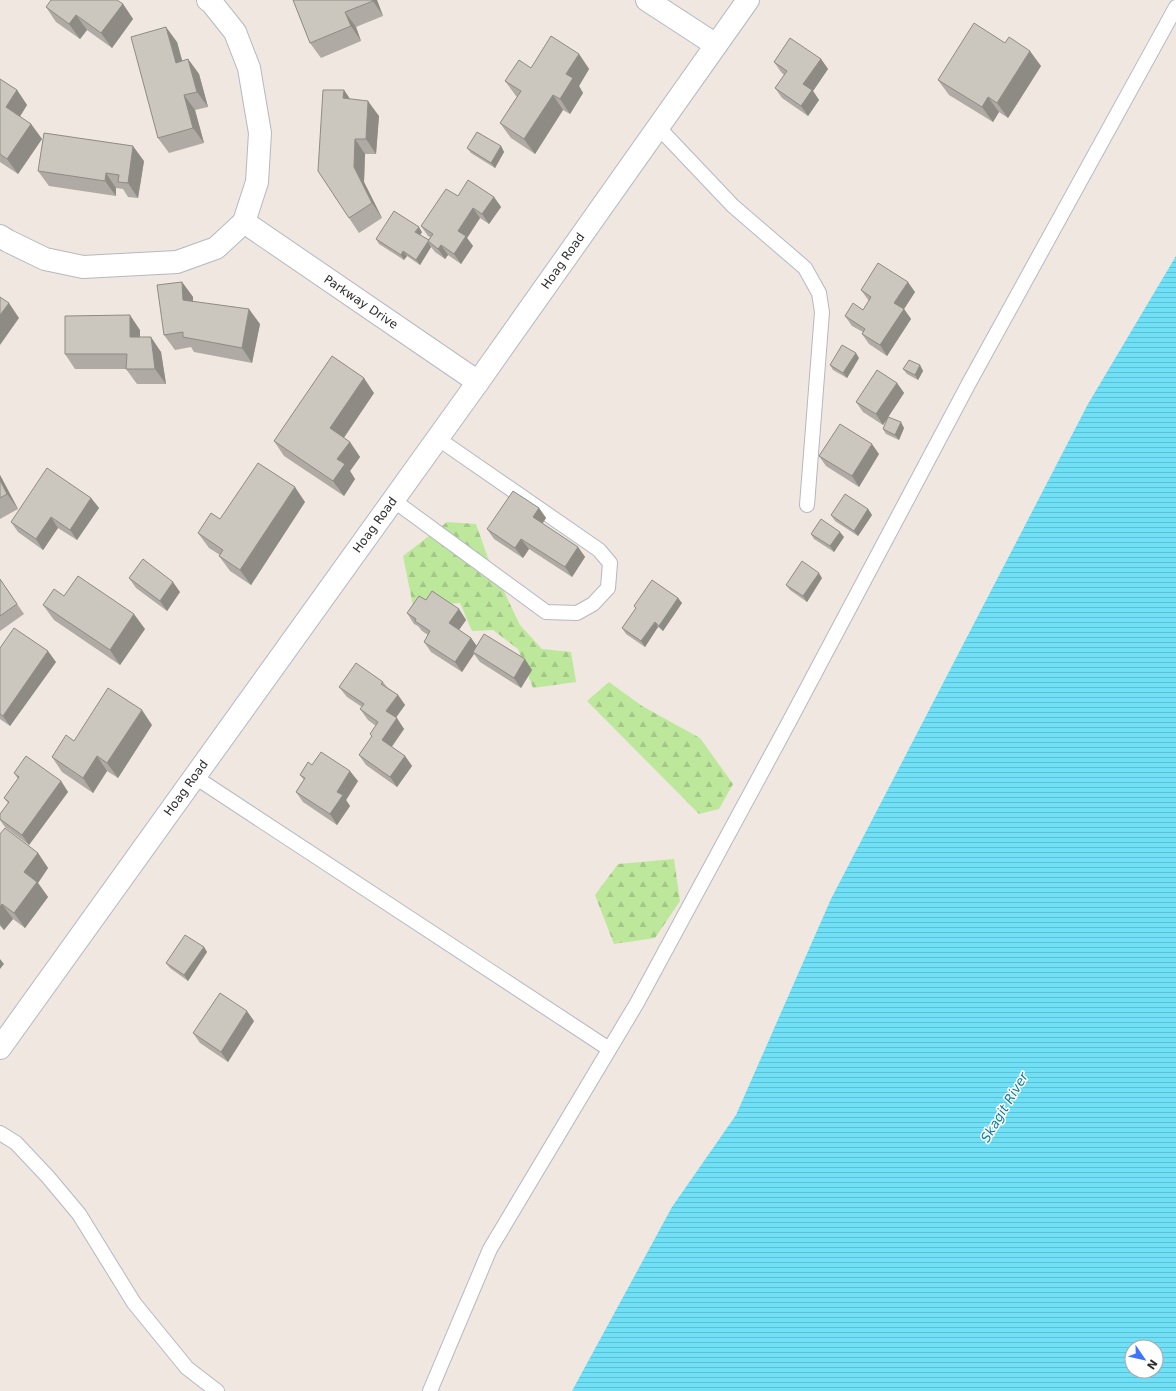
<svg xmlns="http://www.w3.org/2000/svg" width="1176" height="1391" font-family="'DejaVu Sans',sans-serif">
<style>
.forest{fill:url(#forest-firs)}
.water{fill:url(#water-rules);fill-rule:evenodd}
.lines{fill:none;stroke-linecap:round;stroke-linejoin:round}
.service-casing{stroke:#b4b8c2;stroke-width:16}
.minor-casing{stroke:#b4b8c2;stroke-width:24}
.tertiary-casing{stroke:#b4b8c2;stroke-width:24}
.service{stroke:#fff;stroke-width:14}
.minor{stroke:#fff;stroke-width:22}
.tertiary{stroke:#fff;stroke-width:22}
.wall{fill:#afaaa3}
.shaded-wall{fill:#8e8b85}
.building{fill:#cbc6be;stroke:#8e8b85}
.labels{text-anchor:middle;stroke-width:3;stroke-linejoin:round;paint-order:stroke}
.street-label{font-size:12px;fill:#2e2e2e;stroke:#fff}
.water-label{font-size:13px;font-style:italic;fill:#077ca2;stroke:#fff}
</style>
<defs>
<pattern id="forest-firs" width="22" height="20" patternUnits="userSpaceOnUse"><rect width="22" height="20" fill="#bde89b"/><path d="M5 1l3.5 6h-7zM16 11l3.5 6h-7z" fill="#a3c786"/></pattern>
<pattern id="water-rules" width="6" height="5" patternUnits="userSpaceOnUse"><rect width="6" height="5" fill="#6fe0f6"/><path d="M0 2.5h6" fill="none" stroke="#60c0d3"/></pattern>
</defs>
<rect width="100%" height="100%" fill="#f0e7e0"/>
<!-- forest -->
<g class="forest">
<path d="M447,522L476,524L488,558L520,625L542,649L571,652L576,682L533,688L518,649L493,630L472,631L460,603L413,606L403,556Z"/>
<path d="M609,682L642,706L700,738L733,784L719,809L699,814L587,701Z"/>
<path d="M674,859L680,901L655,938L614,944L595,895L618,864Z"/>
</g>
<!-- water -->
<path class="water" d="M1176,256V1391H572L672,1207L736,1115L831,899L1088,404ZM1132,1347H1156V1371H1132Z"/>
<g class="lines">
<!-- service casing -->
<g class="service-casing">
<g id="service">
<path d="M658,127L733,206L805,268L819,293L822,312L807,505"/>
<path d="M393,500L546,612L577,613L593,604L608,588L610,563L599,550L437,438"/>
<path d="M195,777L609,1049"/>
<path d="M0,1133L16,1143L48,1177L79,1214L134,1303L187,1368L217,1391"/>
<path d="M430,1391L490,1249L637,1003L789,722L969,383L1176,7"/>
</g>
</g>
<!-- minor casing -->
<g class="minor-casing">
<g id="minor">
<path d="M647,0L716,45"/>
<path d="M244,222L478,382"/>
<path d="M0,236L8,241L45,259L83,267L177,262L216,248L244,222L257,182L260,133L249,68L235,32L211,2L208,0"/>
</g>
</g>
<!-- tertiary casing -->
<g class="tertiary-casing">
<path id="tertiary" d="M0,1048L478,382L748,0"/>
</g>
<!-- service -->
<use href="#service" class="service"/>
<!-- minor -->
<use href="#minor" class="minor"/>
<!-- tertiary -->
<use href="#tertiary" class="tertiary"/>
</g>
<!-- wall -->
<g class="wall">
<path d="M293,0H377L383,16L356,27L361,41L321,58L310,43Z"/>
<path d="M123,4L133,19L112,48L87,30L80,39L56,22L46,7Z"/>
<path d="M177,42L182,61L188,59L199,74L208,107L195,110L204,143L169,153L158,138Z"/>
<path d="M1005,43L1041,66L1008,118L999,112L993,122L949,95L938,80Z"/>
<path d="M579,54L589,69L579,86L583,93L570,114L563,110L535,154L511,138L500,123L517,97L516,96L505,81Z"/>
<path d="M821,59L828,69L813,91L819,100L808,116L782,98L775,88L784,75L781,72L774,62Z"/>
<path d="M0,79L17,90L27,105L20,117L31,124L42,139L18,174L0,162Z"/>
<path d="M344,90L350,99L379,116L376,154H365L364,182L382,218L359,233L349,218Z"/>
<path d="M501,146L504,152L495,168L471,153L467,148Z"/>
<path d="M144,161L138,198L128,197L123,189L116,188V196L49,186L38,171Z"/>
<path d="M458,196L494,197L501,207L489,224L480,218L467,238L473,246L461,264L448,255L445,259L435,252L431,247L420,265L407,256L404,260L379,244L376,239L422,232L420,235L429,240L430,237L428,236L421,226Z"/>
<path d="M182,282L193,297V301L260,324L252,363L194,352L191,347L175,350L164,335Z"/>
<path d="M861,290L915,292L904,309L911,319L887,356L869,344L862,334L863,332L852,326L845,316L863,310L869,301Z"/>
<path d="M140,330V337L161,352L166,384H137L126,369H75L65,354Z"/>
<path d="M859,358L847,378L833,370L830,365Z"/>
<path d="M920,365L923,371L918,380L907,374L903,369Z"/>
<path d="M897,383L904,393L888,417L904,428L899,440L886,434L883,429L888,417L883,425L863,412L856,402Z"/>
<path d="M374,393L344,438L350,442L360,457L350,471L355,479L344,496L284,456L274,441Z"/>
<path d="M879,454L859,487L826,466L819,456Z"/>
<path d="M0,475L18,509L0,519Z"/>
<path d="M91,498L99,508L77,540L58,528L43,550L18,532L11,522Z"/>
<path d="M305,502L251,585L230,571L219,556L220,555L209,548L198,533L220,519Z"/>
<path d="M539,508L546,518L542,524L578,547L585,557L572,577L529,549L523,558L494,539L487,529Z"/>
<path d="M868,509L872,515L858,536L835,521L831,515Z"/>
<path d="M811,534L844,537L834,552L814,539Z"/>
<path d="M129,578L180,592L167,611L136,588Z"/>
<path d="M822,578L807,602L790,590L786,585Z"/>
<path d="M0,579L24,614L0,631Z"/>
<path d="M64,596L145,629L120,665L54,620L43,605Z"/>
<path d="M678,598L682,603L663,631L658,627L645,647L626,634L622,628L636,609L634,606Z"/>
<path d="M426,600L459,609L466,620L459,630L471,638L477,646L532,670L521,688L480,662L474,654L462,672L431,652L424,642L428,635L422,631L418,626L414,624L407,613Z"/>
<path d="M0,648L56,662L10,726L0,719Z"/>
<path d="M383,682L387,687L398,695L405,705L396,718L404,729L392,747L405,756L412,766L397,787L366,765L359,755L372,737L370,734L376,726L368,720L360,709L362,707L347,697L339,687Z"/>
<path d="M152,725L118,778L107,771L93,793L62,772L52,757L74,741Z"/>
<path d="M312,765L358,781L346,800L350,806L337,825L303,802L296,792L304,780L300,775Z"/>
<path d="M14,773L61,781L68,792L29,845L5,827L0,820V814L8,803L4,798L18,779Z"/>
<path d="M0,834L38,853L48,868L38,883L48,897L25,928L13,919L4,930L0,926Z"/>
<path d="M204,947L207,952L188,981L170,968L166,963Z"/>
<path d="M254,1021L228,1062L200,1043L193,1033Z"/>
</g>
<!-- shaded-wall -->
<g class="shaded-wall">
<path d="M372,0H377L383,16L373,1Z"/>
<path d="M123,4L133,19L112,48L101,33Z"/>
<path d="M345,12L356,27L361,41L351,26Z"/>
<path d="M76,15L87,30L80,39L69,24Z"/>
<path d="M166,27L177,42L187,78L176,63Z"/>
<path d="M1030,51L1041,66L1008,118L997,103Z"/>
<path d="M579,54L589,69L579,86L583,93L570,114L560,99L566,74Z"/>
<path d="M188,59L199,74L208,107L197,92Z"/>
<path d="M821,59L828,69L813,91L819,100L808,116L801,106L803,84Z"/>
<path d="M17,90L27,105L16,122L6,107Z"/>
<path d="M344,90L354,105L343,98Z"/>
<path d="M184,95L195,110L204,143L193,128Z"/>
<path d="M553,95L563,110L535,154L524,139Z"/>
<path d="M988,97L999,112L993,122L982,107Z"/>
<path d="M368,101L379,116L376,154L366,139Z"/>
<path d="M31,124L42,139L18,174L7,159Z"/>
<path d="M355,139L365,154L364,182L382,218L372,203L354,167Z"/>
<path d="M133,146L144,161L138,198L128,183Z"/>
<path d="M501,146L504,152L495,168L491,163Z"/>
<path d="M106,173L116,188V196L105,181Z"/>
<path d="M494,197L501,207L489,224L482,214Z"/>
<path d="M473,208L480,218L467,238L473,246L461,264L454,254L458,231Z"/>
<path d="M419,227L422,232L419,237L415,232Z"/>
<path d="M428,242L431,247L420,265L416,260Z"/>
<path d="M441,245L448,255L445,259L438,249Z"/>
<path d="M403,251L407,256L404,260L401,255Z"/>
<path d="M182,282L193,297V315L183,300Z"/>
<path d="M908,282L915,292L904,309L911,319L887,356L880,345L894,303Z"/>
<path d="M9,303L19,318L0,345V315Z"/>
<path d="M249,309L260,324L252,363L242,348Z"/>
<path d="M130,315L140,330V352L130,337Z"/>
<path d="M151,337L161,352L166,384L155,369Z"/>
<path d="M856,353L859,358L847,378L843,373Z"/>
<path d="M920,365L923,371L918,380L915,375Z"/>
<path d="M364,378L374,393L340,443L330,428Z"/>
<path d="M897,383L904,393L883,425L876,414Z"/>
<path d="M901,422L904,428L899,440L895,435Z"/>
<path d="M350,442L360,457L350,471L355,479L344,496L333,481L337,459Z"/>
<path d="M872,444L879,454L859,487L852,476Z"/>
<path d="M0,475L18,509L7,494L0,480Z"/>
<path d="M295,487L305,502L251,585L240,570Z"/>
<path d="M91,498L99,508L77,540L70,530Z"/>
<path d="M539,508L546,518L540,527L533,517Z"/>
<path d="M868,509L872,515L858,536L854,531Z"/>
<path d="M51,517L58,528L43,550L36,539Z"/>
<path d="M840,532L844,537L834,552L830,546Z"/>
<path d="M521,539L529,549L523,558L515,548Z"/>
<path d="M578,547L585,557L572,577L565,567Z"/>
<path d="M819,573L822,578L807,602L803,596Z"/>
<path d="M173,582L180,592L167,611L160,601Z"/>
<path d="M678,598L682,603L663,631L659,626Z"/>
<path d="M459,609L466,620L456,634L449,623Z"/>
<path d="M134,614L145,629L120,665L110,650Z"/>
<path d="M655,622L658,627L645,647L641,641Z"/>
<path d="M471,638L478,648L473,652L474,654L462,672L455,662Z"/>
<path d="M48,651L56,662L10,726L3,716Z"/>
<path d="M525,659L532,670L521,688L514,678Z"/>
<path d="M398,695L405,705L393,721L386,711Z"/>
<path d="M142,710L152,725L118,778L107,763Z"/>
<path d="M397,718L404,729L389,750L382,740Z"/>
<path d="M97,756L107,771L93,793L83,778Z"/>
<path d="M405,756L412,766L397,787L390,777Z"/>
<path d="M350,771L358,781L346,800L350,806L337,825L330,814L337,792Z"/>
<path d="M61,781L68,792L29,845L22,835Z"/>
<path d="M38,853L48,868L38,883L48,897L25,928L14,913L24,872Z"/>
<path d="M2,904L13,919L4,930L0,924V907Z"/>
<path d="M204,947L207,952L188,981L184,975Z"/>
<path d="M0,959L4,964L0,969Z"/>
<path d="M247,1011L254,1021L228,1062L221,1052Z"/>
</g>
<!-- building -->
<g class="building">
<path d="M51,0H117L123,4L101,33L76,15L69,24L46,7Z"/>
<path d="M293,0H372L373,1L345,12L351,26L310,43Z"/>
<path d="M974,23L1005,43L1009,37L1030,51L997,103L988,97L982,107L938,80Z"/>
<path d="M166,27L176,63L188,59L197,92L184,95L193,128L158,138L131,37Z"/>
<path d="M551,36L579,54L566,74L573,78L560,99L553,95L524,139L500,123L521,91L505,81L519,60L531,68Z"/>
<path d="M790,38L821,59L803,84L812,90L801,106L775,88L787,71L774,62Z"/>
<path d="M0,79L17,90L6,107L31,124L7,159L0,154Z"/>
<path d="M323,90H344L343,98L368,101L366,139H355L354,167L372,203L349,218L318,171Z"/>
<path d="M477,132L501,146L491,163L467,148Z"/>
<path d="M44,133L133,146L128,183L118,182L119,175L106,173L105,181L38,171Z"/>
<path d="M468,180L494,197L482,214L473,208L458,231L466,236L454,254L441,245L438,249L428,241L433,234L421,226L446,189L458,196Z"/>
<path d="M394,211L419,227L415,232L429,240L416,260L403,251L401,255L376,239Z"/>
<path d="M878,263L908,282L894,303L904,309L880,345L862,334L865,329L845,316L853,303L863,310L871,297L861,290Z"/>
<path d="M182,282L183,300L249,309L242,348L183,337V332L164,335L157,285Z"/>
<path d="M0,297L9,303L0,315Z"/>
<path d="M130,315V337H151L155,369H126L127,354H65V316Z"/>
<path d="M842,345L856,353L843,373L830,365Z"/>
<path d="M332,356L364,378L330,428L350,442L337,459L345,464L333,481L274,441Z"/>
<path d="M909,360L920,365L915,375L903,369Z"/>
<path d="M877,370L897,383L876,414L856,402Z"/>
<path d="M888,417L901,422L895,435L883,429Z"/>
<path d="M840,424L872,444L852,476L819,456Z"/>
<path d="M258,463L295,487L240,570L219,556L223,550L198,533L211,513L220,519Z"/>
<path d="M47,468L91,498L70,530L51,517L36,539L11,522Z"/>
<path d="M0,480L7,494L0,498Z"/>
<path d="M513,491L539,508L533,517L578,547L565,567L521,539L515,548L487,529Z"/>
<path d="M845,494L868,509L854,531L831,515Z"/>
<path d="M821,519L840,532L830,546L811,534Z"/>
<path d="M143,559L173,582L160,601L129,578Z"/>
<path d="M802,561L819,573L803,596L786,585Z"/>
<path d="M78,576L134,614L110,650L43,605L54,589L64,596Z"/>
<path d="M0,579L17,604L0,616Z"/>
<path d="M652,580L678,598L659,626L655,622L641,641L622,628L636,608L634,606Z"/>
<path d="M432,591L459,609L449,623L471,638L455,662L424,642L430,631L415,621L416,619L407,613L419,596L426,600Z"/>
<path d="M14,628L48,651L3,716L0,714V648Z"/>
<path d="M484,634L525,659L514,678L473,652Z"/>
<path d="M356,663L383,682L381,684L398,695L386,711L397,718L382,740L405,756L390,777L359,755L372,736L370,734L378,722L360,709L364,704L339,687Z"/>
<path d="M108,688L142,710L107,763L97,756L83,778L52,757L66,735L74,741Z"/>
<path d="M321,752L350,771L337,792L343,795L330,814L296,792L305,778L300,775L308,762L312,765Z"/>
<path d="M26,756L61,781L22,835L0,819V814L9,802L4,798L19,777L14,773Z"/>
<path d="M5,828L38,853L24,872L37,882L14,913L2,904L0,907V834Z"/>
<path d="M185,935L204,947L184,975L166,963Z"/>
<path d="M220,993L247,1011L221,1052L193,1033Z"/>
</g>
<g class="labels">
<!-- street labels -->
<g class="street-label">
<text transform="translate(563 261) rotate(-55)" y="4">Hoag Road</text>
<text transform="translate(361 302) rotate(34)" y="4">Parkway Drive</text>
<text transform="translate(375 525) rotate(-54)" y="4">Hoag Road</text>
<text transform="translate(186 788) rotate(-54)" y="4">Hoag Road</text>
</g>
<!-- water labels -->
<g class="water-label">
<text transform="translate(1004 1107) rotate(-59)" y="5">Skagit River</text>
</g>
</g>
<!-- north arrow -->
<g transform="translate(1144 1359) rotate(124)"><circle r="19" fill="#ffffff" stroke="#ababab"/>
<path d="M0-3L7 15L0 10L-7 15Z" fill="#3e75ff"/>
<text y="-6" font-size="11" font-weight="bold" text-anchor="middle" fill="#2e2e2e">N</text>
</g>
</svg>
